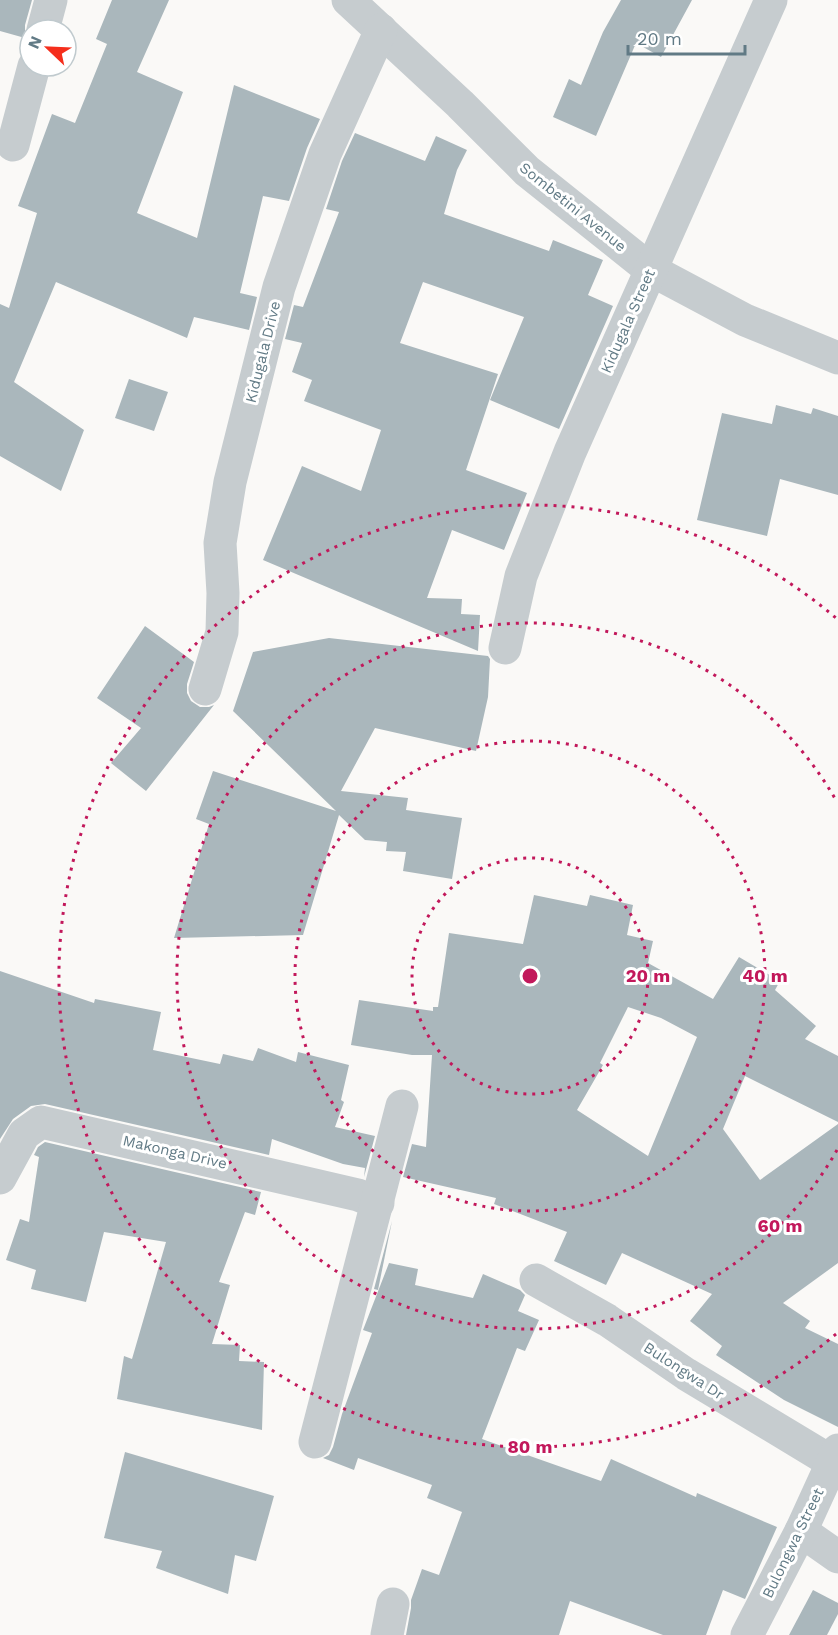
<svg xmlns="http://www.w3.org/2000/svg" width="838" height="1635" font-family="'Work Sans',sans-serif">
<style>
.building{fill:#aab7bc;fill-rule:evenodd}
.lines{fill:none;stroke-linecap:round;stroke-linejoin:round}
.street{stroke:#c6cccf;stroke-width:33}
.ring{fill:none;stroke:#c2185b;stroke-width:3;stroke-dasharray:3 6}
.labels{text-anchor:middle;stroke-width:6;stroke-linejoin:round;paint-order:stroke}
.street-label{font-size:15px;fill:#617a85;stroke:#fff}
.centre{fill:#c2185b;stroke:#fff;stroke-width:3}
.ring-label{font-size:18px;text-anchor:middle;font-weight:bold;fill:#c2185b;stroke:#fff;stroke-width:6;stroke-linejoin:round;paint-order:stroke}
</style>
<rect width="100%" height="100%" fill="#faf9f7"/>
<!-- building -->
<g class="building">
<path d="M0,0H32L25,25V38L0,31Z"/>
<path d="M112,0H169L137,72L183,92L137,213L197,238L234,85L320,119L307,148L289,201L263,196L240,293L257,297L249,330L194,317L187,338L56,282L14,382L84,430L61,491L0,456V304L9,308L37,213L18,206L52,114L75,123L107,44L96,39Z"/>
<path d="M621,0H692L661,57L636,43L596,136L553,117L569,79L581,85L603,32Z"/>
<path d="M355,133L425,161L436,136L467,150L457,170L444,214L549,251L553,240L603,260L588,295L613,306L559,429L490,400L524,317L423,282L400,343L498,374L466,470L527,493L504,550L452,530L427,598L462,599L461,614L480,615L478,651L263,560L302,466L361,491L381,430L304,401L312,380L292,372L302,343L285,339L294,305L303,307L339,212L326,209L342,161Z"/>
<path d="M129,379L168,392L154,431L115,418Z"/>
<path d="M776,405L811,414L813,408L838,416V495L780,479L767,536L697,520L722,413L772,424Z"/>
<path d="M145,626L194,662L187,684V693L191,701L200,707H209L214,705L146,791L111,763L141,728L97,698Z"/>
<path d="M329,638L488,656L490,659L488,697L476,751L375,728L341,791L408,798L406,810L462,818L452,879L403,871L406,852L386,851L387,842L365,840L339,815L303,935L174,938L209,824L196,819L213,771L336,811L233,711L253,652Z"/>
<path d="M534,895L587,906L590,895L633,905L627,935L653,941L648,963L713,999L739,957L780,981L775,990L816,1026L805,1039L838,1056V1122L745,1076L723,1129L760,1180L838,1124V1263L783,1303L810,1321L805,1328L838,1344V1427L784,1400L716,1355L722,1346L690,1321L712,1294L622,1253L606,1285L554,1261L567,1232L494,1204L496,1198L403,1177L412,1144L426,1147L432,1055H412L351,1045L359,1000L433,1011V1007H438L449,933L523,944ZM628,1007L661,1018L697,1037L648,1156L577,1110L603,1065L600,1063Z"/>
<path d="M0,971L94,1003L95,999L161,1012L153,1050L220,1064L223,1054L253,1061L258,1048L296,1062L298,1052L349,1065L341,1100L344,1102L335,1127L375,1136L364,1177L365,1168L343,1164L272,1139L269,1155L45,1104L31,1106L13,1119L0,1139Z"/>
<path d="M45,1142L261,1192L255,1215L245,1212L219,1282L230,1285L212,1344L240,1345L239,1361L264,1362L262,1430L117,1399L124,1356L132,1359L166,1242L104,1232L86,1302L31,1289L36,1270L6,1260L20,1219L29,1222L39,1157L34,1155L38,1147Z"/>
<path d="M392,1221L378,1290L374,1289Z"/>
<path d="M389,1263L418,1269L415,1285L473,1298L483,1274L520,1290L525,1295L518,1311L539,1320L525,1351L517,1348L482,1439L601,1481L611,1459L696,1497L697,1493L777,1527L745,1599L723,1590L706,1635H663L570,1601L559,1635H406L411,1608V1600L422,1569L439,1575L462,1512L427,1498L432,1485L358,1458L354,1470L323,1458L329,1455L333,1447L342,1414L372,1333L363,1330Z"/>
<path d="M125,1452L274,1496L256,1561L235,1555L228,1594L156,1568L162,1551L104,1538Z"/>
<path d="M813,1590L838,1603V1614L827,1635H789Z"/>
</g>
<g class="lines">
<!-- street -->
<g class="street">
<path d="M348,0L460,104L527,171L651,270L745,320L838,358"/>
<path d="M43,30L51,0"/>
<path d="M13,145L34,66"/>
<path d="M505,648L521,576L570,452L771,0"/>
<path d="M205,689L222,632L223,593L220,543L230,482L279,287L325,154L381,30"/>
<path d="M0,1178L24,1134L41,1122L358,1195L378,1203"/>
<path d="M536,1280L607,1320L686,1374L832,1462"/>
<path d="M315,1442L402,1106"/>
<path d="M801,1531L838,1557"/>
<path d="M387,1635L393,1604"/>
<path d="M747,1635L801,1531L838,1450"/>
</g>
</g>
<!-- distance rings -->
<g class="ring">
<circle cx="530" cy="976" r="118"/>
<circle cx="530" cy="976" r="235"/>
<path d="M837 1150A353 353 0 1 1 837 802"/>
<path d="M836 1334A471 471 0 1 1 836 618"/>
</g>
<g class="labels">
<!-- street labels -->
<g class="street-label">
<text transform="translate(573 207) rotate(39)" y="5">Sombetini Avenue</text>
<text transform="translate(628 321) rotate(-66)" y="5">Kidugala Street</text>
<text transform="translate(263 352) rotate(-76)" y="5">Kidugala Drive</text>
<text transform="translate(175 1152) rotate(13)" y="5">Makonga Drive</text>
<text transform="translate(684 1371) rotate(33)" y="5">Bulongwa Dr</text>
<text transform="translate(793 1543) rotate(-64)" y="5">Bulongwa Street</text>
</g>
</g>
<circle cx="530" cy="976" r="9" class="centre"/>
<g class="ring-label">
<text x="648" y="982">20 m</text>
<text x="765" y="982">40 m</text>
<text x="780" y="1232">60 m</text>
<text x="530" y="1453">80 m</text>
</g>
<!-- north arrow -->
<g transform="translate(48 48) rotate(293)"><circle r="28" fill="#ffffff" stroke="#c0cace" stroke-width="1.5"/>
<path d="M0-4.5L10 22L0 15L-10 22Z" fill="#f52e1c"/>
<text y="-9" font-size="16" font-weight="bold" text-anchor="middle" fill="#617a85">N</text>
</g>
<!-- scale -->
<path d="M628 45v9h117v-9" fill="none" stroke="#617a85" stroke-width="3"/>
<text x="637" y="45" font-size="18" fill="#617a85" stroke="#ffffff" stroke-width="4.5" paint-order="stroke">20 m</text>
</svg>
